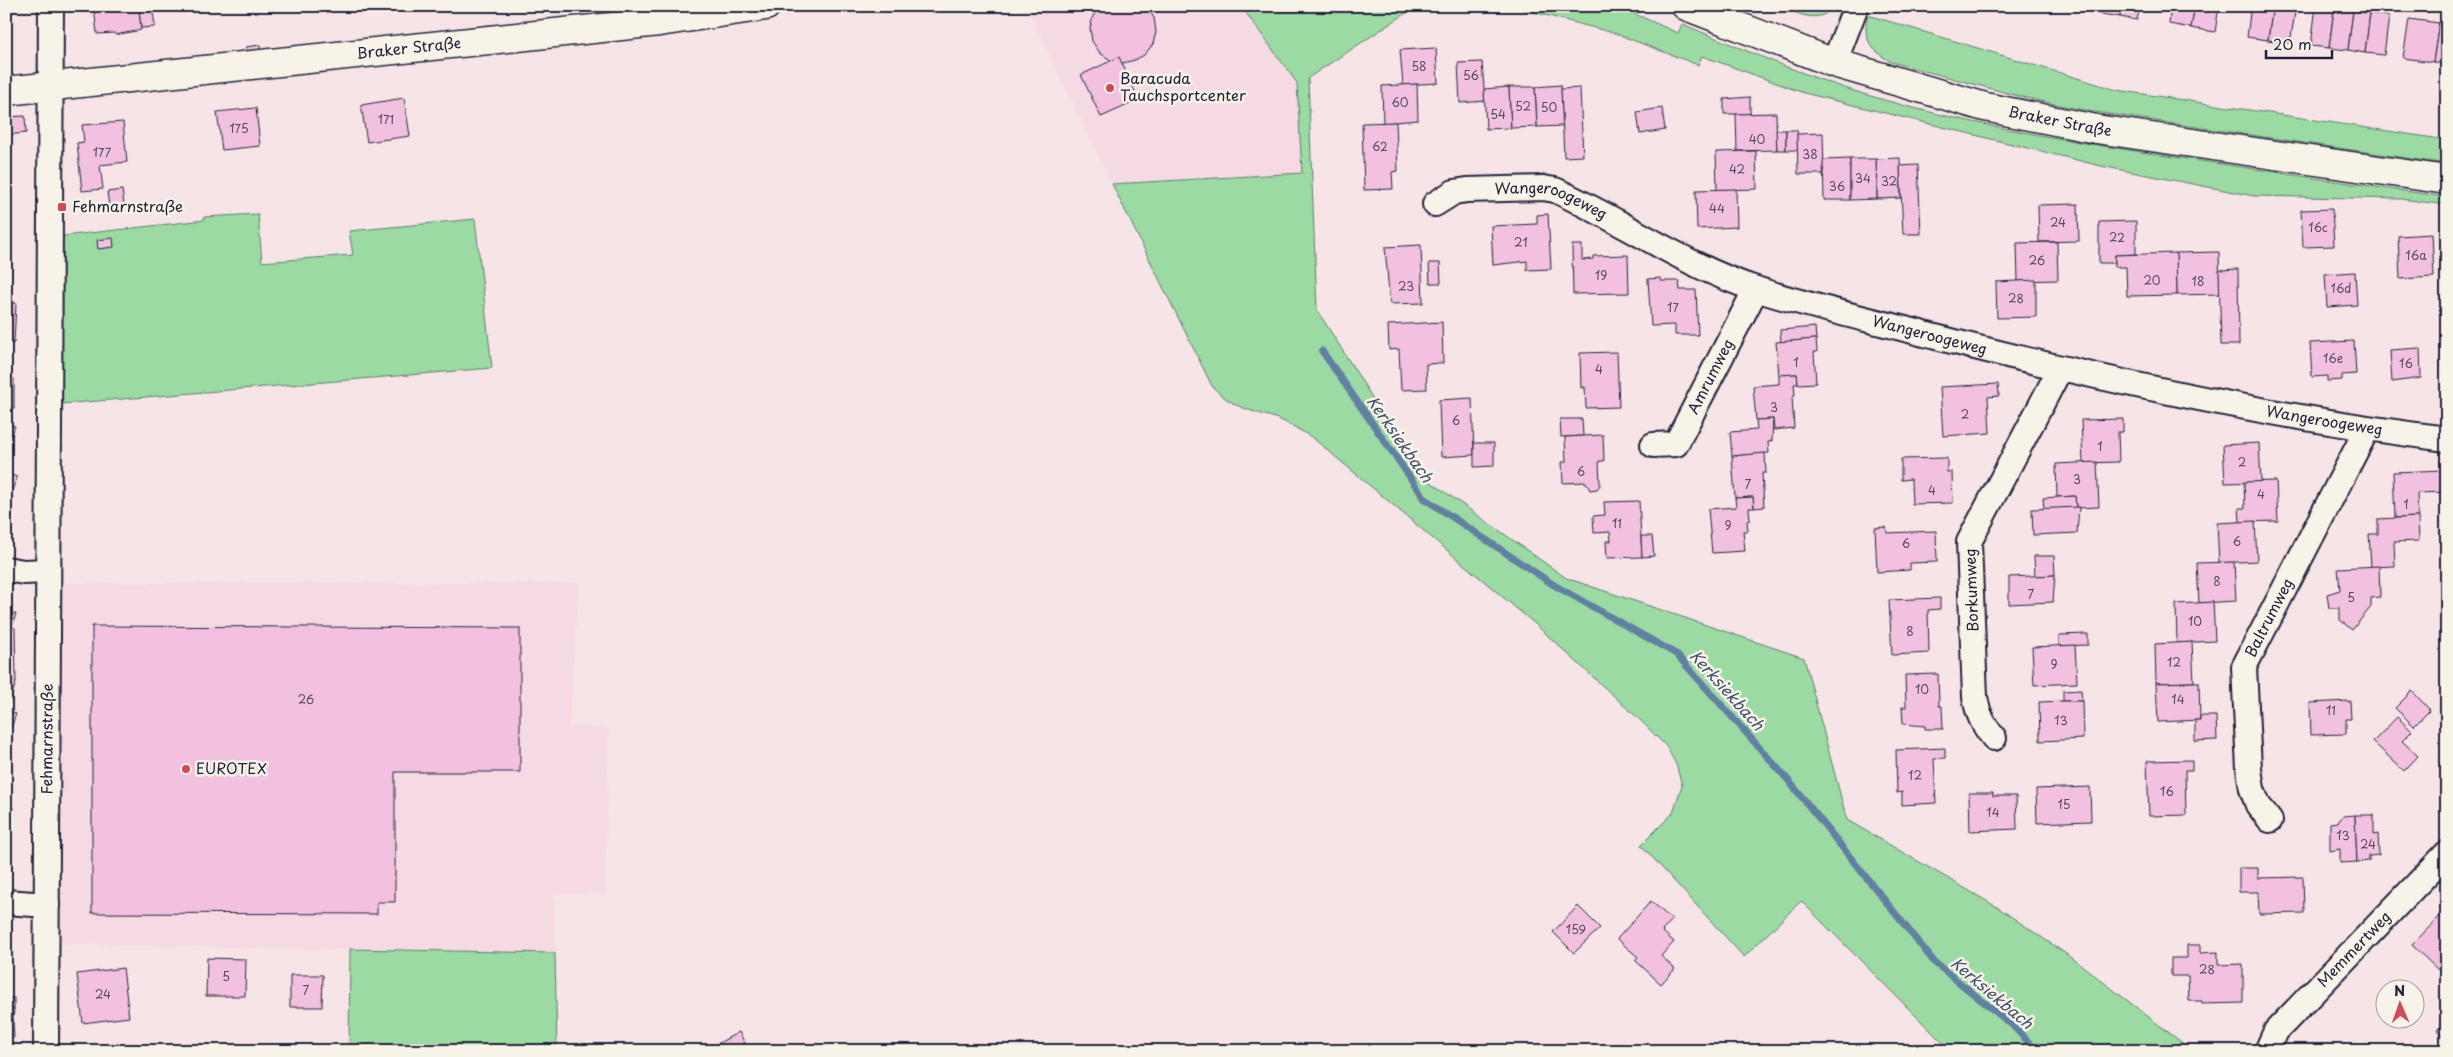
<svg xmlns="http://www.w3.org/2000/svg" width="2453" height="1057" font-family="'Playpen Sans',sans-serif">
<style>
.built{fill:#f5dae4}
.green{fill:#9bdaa3;stroke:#5e7e6f}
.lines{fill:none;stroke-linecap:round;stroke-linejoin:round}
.stream{stroke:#6081a2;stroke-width:7}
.building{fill:#f3c1e0;stroke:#22223b}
.street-casing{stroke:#22223b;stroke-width:28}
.secondary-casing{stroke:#22223b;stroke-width:31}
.street{stroke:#f7f3e8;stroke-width:24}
.secondary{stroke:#f7f3e8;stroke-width:28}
.poi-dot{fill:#d1495b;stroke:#f7f3e8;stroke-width:2}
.labels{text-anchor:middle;stroke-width:5;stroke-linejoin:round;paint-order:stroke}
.number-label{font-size:12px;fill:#564a64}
.street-label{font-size:15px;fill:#22223b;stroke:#f7f3e8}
.poi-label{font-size:15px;fill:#22223b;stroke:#f7f3e8;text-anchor:start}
.water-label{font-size:16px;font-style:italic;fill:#41516f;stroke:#f7f3e8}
</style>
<rect width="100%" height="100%" fill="#f6e4e6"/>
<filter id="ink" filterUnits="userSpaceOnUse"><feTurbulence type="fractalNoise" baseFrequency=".02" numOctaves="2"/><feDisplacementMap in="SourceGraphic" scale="10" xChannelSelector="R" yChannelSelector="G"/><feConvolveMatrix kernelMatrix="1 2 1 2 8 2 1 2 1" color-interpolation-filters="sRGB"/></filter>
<g filter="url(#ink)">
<!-- built -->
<g class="built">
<path d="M1026,6H1241L1297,83L1302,173L1112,184Z"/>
<path d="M61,583H579L569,726L609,728L605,894H554L555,953L61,944Z"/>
</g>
<!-- green -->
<g class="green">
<path d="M1241,6H1417L1308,78L1317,310L1421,475L1566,578L1804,658L1847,820L1997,907L2072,958L2193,1051H1951L1801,901L1744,957L1641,845L1673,813L1682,785L1676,764L1666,746L1639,719L1535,624L1313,438C1301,431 1290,424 1278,419C1251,410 1233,409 1212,386L1112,184L1302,173L1297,83Z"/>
<path d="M1510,6H1617L1678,33L1682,24C1743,49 1804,76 1867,95C1971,126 2081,143 2188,159C2274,172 2360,185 2447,197V205L2401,199L2254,196L2101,166L1804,93L1702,56L1698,65L1614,33Z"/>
<path d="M1789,6H1834C1822,23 1803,16 1788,10Z"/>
<path d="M1868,15L2117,90L2447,140V164L2088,111L2022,97L1891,62C1872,51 1861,38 1868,15Z"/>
<path d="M258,214L262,262L353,255L349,231L475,219L492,368L62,404L63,236L204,220V217Z"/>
<path d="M350,949L555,953L557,1051H349Z"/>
</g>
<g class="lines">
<!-- stream -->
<path class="stream" d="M1322,351L1425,499L1554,585L1676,654L1789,781L1935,963L2011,1024L2037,1051"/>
</g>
<!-- building -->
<g class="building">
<path d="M94,6H139L141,30L115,35V33L97,34Z"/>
<path d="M1101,6H1146L1148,8L1154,18L1156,32L1153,44L1144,55L1135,60L1122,63L1112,61L1100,53L1092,41L1090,28L1093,16Z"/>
<path d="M2068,6H2084V11L2068,9Z"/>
<path d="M2084,6H2103L2102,14L2084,11Z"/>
<path d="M2103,6H2121L2120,17L2102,14Z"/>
<path d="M2121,6H2140L2137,20L2120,17Z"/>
<path d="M2171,6H2195L2191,28L2169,24Z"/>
<path d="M2195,6H2219L2215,32L2191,28Z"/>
<path d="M2251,6H2273L2268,40L2247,37Z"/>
<path d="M2273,6H2296L2290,43L2268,40Z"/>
<path d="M2316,6L2334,9L2329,48L2311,46Z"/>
<path d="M152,7L155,25L154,27L141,28L139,9Z"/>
<path d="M2334,9L2353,11L2348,50L2329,48Z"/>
<path d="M2353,11L2370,13L2365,53L2348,50Z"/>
<path d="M2370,13L2389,16L2384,55L2365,53Z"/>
<path d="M2409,19L2439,23L2433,62L2403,58Z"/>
<path d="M2439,23L2447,24V64L2433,62Z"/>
<path d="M260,45V51L246,52V47Z"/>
<path d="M1436,48L1438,83L1403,85L1400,50Z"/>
<path d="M1119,57L1139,100L1101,117L1081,75Z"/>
<path d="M1482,62L1485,101L1460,103L1458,63Z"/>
<path d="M1417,84L1418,120L1383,123L1382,86Z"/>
<path d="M1561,85L1563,126L1537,127L1535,87Z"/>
<path d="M1509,87L1511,128L1486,129L1484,89Z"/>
<path d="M1509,87H1535L1537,127L1511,128Z"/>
<path d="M1580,88L1583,156L1564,157L1561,89Z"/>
<path d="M1750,97V114H1724V99Z"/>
<path d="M404,98L410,136L367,142L361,105Z"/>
<path d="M256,108L260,146L222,150L217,112Z"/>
<path d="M1662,108L1665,130L1640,134L1637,112Z"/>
<path d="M1776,113L1777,150L1737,151L1736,114Z"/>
<path d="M25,116L26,133L6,135V117Z"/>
<path d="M123,122L127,162L100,165L103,189L82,191L77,143L84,142L82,125Z"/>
<path d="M1396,122L1398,171L1392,172L1393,189L1364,190L1362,123Z"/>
<path d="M1776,130H1786V150H1777Z"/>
<path d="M1786,130H1797L1798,150H1786Z"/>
<path d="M1823,133L1824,174H1798L1797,134Z"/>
<path d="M1756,151L1757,189L1717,190L1716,152Z"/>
<path d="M6,155H9L8,185H6Z"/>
<path d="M1900,158L1901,198L1877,199L1876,159Z"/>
<path d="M1850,159V200H1824L1823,160Z"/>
<path d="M1850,159H1876L1877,199L1850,200Z"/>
<path d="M1918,165L1921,234H1903L1900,166Z"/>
<path d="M1736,189L1737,227L1697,229L1696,190Z"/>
<path d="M122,190L124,205L109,206L107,192Z"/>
<path d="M2078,204L2079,241L2039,242L2038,205Z"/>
<path d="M2332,209L2334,246L2303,247L2301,210Z"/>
<path d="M1548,214L1551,269L1527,270V261L1493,265L1491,226L1537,224V215Z"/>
<rect x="6" y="217" width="2" height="28"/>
<path d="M2136,221V254L2115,255V263H2099V222Z"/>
<path d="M2432,234L2434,277L2400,279L2398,236Z"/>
<path d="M113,238L114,247L98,249L97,240Z"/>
<path d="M2057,242L2058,280L2018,281L2017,243Z"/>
<path d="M1421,245L1423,303L1390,304L1385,247Z"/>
<path d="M1572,245H1582V260L1593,259V256L1628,255L1629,293L1573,294Z"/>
<path d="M2219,252L2220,294L2177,295L2176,253Z"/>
<path d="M2176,253L2177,295L2127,296L2126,267H2115V255Z"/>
<path d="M1429,263H1440L1441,283H1430Z"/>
<path d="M2238,269L2239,345H2221L2219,270Z"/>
<path d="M2355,272L2357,305L2327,307L2325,274Z"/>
<path d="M1661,278V281H1679L1680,290H1696L1698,335H1675V325L1651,326L1648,279Z"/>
<path d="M2036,280V317L1997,318L1996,282Z"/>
<path d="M6,303H16L14,343H6Z"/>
<path d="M1442,322L1443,363L1426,364L1427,389L1401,390L1399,349L1389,350L1388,325Z"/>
<path d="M1815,327L1816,339L1781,342L1780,330Z"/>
<path d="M1816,339L1817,352H1814L1816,383L1798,384L1797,374L1779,375L1776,342Z"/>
<path d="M2354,341L2356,374L2342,375V380L2327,381V376L2312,377L2310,343Z"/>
<path d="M2420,348L2421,378L2392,382L2390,350Z"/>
<path d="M1617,352L1619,407L1586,408L1585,387L1581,388L1580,353Z"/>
<path d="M1797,374L1798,384H1794L1795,396L1792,397L1794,428L1774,430L1773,419L1756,420L1753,386L1779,384V375Z"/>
<rect x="6" y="379" width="8" height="29"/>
<path d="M1998,384L1999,396L1988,397L1990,433L1943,436L1940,387Z"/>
<path d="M1472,398L1474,455L1441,457L1439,400Z"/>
<path d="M1560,419H1582L1583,436L1561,437Z"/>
<path d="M1773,419L1772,441L1768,442L1769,453L1732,456L1730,432L1757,430L1756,420Z"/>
<path d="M2123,419V432H2118L2119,462L2083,463L2081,420Z"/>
<path d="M6,423L15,426L8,444H6Z"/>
<path d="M1603,435L1604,461H1599L1600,485L1597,489L1590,490L1586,482L1563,483L1562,462H1566L1565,437Z"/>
<path d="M1474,443H1494V466L1474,467Z"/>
<path d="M2259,443L2261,482L2225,483L2223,445Z"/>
<path d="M1765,453L1766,473H1762L1764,507L1754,508L1753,497L1735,498L1732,456Z"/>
<path d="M1947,458V472H1952L1953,503L1912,504L1911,479L1901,480V459Z"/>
<path d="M2097,462L2099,507L2076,508L2075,496L2057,497L2056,464Z"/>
<path d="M2445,470L2446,492L2417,493L2418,517L2395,518L2393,472Z"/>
<path d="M6,473L17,477L6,510Z"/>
<path d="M2276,481L2278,521L2240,522L2239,508H2245L2244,482Z"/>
<path d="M2075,496L2076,508L2044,509L2043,498Z"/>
<path d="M1753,497L1754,508H1749L1750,520L1747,521L1748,531H1743L1745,551L1712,553L1708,509L1736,507L1735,498Z"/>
<path d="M1639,501L1642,557L1607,558L1606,541H1611L1610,532L1594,533L1593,516L1605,515L1604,502Z"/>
<path d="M2079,507L2077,533L2033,535L2032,509Z"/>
<path d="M2418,517L2419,541L2394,542L2395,566L2371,567L2369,534H2378V519Z"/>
<path d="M2255,521L2257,561L2219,563L2217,523Z"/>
<path d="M1886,527L1887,533L1936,531L1937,562L1910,563V570L1877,572L1875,528Z"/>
<path d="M1641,536H1652L1654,556L1642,557Z"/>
<path d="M2034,556H2054L2055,575L2035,576Z"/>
<path d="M2234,562L2236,601L2199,603L2197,563Z"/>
<path d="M2379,566L2380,597L2371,598V607L2352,630L2340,620V608H2329L2327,594L2340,590L2338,568Z"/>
<path d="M2055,575L2053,602L2009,604V577Z"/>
<path d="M1940,598V609L1928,610L1929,653L1892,655L1889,600Z"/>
<path d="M2213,602L2215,641L2177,643L2176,604Z"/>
<path d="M6,611L16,614L7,640H6Z"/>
<path d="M92,626L520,628V772H395V902H377V914L92,913Z"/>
<path d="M12,627L15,628L16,682L6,679V643Z"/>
<path d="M2088,634V645L2059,646V635Z"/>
<path d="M2192,642L2194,682L2156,683L2155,644Z"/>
<path d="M2075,645L2077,683L2034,685L2032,647Z"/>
<path d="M1938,674L1939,706H1942L1943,729H1925V726L1903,724L1902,707H1906L1905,675Z"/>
<path d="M6,679L16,682L10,701L6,700Z"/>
<path d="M2194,682H2199L2200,720L2158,722L2156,683Z"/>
<path d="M2081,690L2082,701H2063V691Z"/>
<path d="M2412,691L2430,710L2414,726L2395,708Z"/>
<path d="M2063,701H2082L2083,739L2040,741L2039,702Z"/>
<path d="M2350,701L2351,719H2346V734L2311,735L2310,703Z"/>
<path d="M6,710L16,714L6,742Z"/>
<path d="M2200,716H2216L2217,740L2195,741V720H2200Z"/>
<path d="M2397,717L2412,731L2402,741L2418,756L2404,771L2373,742Z"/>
<path d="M1945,748V758L1934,759L1936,803L1902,805V792L1897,793L1896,750Z"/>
<path d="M2192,760V770H2185L2186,815L2149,816L2147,761Z"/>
<path d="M2090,787L2091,821L2037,823L2036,789Z"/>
<path d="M1969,793H1993V796H2016L2017,829L1970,831Z"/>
<path d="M6,805L14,808L6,830Z"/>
<path d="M2355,815L2357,862L2340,863V849L2330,851V823L2338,822L2343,816Z"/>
<path d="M2355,815H2374V835L2378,834L2379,855L2369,856V861L2357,862Z"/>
<path d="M2239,868H2258V878L2303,877L2304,913L2259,914L2258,892H2239Z"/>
<path d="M1651,901L1672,920L1662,931L1674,942L1661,956L1675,969L1661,984L1635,960L1638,957L1617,939Z"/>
<path d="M1578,906L1600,928L1574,953L1553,932Z"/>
<path d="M2442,914L2447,918V961L2438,970L2412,945Z"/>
<path d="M2187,945H2200V953L2218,952V965L2243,964V1003L2202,1004V1001H2189L2188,976H2171V958H2187Z"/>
<path d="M207,958L246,959L245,996H206Z"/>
<path d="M123,968L129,1017L83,1023L77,974Z"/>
<path d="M290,975H323L322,1007H290Z"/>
<rect x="6" y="998" width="8" height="11"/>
<path d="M6,1009H14L13,1020H6Z"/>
<path d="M6,1020H13L14,1038L6,1035Z"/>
<path d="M2447,1021V1040L2437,1030Z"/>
<path d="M739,1032L749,1051H709L708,1049Z"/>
</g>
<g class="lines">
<!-- street casing -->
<g class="street-casing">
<g id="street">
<path d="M1834,63L1856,6"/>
<path id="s1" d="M1435,204L1454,192L1467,190L1543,188L1555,190C1623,221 1685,266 1756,289C1811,307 1868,319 1924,334C2096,379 2270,417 2447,439"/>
<path id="s2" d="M1653,445L1676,444L1756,289"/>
<path d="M6,569L24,572L48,571"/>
<path d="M1994,738C1983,725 1978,714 1975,697L1969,542L2060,369"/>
<path id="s3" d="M2270,820L2258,805L2252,789L2249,769L2244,667L2367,429"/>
<path d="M6,902L47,905"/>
<path id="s4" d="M46,1051L51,6"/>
<path id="s5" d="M2267,1051L2276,1031L2447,853"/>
</g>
</g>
<!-- secondary casing -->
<g class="secondary-casing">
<g id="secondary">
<path id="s6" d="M1686,6L1834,63L1985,107L2096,129L2447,180"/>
<path id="s7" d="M6,91L659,22L766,6"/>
</g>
</g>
<!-- street -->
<use href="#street" class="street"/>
<!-- secondary -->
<use href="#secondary" class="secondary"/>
</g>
</g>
<!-- markers -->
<g class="poi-dot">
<circle cx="1110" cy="88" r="5"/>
<rect x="57" y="202" width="10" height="10" rx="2.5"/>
<circle cx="186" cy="769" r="5"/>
</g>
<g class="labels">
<!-- number labels -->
<g class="number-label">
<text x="1419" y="71">58</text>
<text x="1471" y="80">56</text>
<text x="1400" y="107">60</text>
<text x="1523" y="111">52</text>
<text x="1549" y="112">50</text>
<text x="1498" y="119">54</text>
<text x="386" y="124">171</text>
<text x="239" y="133">175</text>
<text x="1757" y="144">40</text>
<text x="1380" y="151">62</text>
<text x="102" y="157">177</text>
<text x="1810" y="159">38</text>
<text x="1737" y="174">42</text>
<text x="1863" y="183">34</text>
<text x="1889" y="186">32</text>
<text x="1837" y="191">36</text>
<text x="1717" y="213">44</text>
<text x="2058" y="227">24</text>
<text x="2318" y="232">16c</text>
<text x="2117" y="242">22</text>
<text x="1521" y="247">21</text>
<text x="2416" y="260">16a</text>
<text x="2037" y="265">26</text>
<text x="1601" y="280">19</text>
<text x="2152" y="285">20</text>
<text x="2198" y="286">18</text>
<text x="1406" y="291">23</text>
<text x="2341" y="293">16d</text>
<text x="2016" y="303">28</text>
<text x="1673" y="312">17</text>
<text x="2333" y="363">16e</text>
<text x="1796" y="367">1</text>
<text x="2406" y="368">16</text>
<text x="1599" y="374">4</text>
<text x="1774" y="412">3</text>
<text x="1965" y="419">2</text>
<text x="1456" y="425">6</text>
<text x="2100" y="451">1</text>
<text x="2242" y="467">2</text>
<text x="1581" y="476">6</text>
<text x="2077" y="484">3</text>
<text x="1748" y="489">7</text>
<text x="1932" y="495">4</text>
<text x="2261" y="499">4</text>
<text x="2406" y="509">1</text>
<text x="1617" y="528">11</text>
<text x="1728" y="530">9</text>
<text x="2237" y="546">6</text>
<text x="1906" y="548">6</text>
<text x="2217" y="586">8</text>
<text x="2031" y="599">7</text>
<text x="2351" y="602">5</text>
<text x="2195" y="626">10</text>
<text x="1910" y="636">8</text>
<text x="2174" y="667">12</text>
<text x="2054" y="669">9</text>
<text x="1922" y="694">10</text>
<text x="306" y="704">26</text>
<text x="2178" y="704">14</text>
<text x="2331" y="715">11</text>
<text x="2061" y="725">13</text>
<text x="1915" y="780">12</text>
<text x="2167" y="796">16</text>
<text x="2064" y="809">15</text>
<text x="1993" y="817">14</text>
<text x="2343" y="840">13</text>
<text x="2368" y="849">24</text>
<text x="1576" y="934">159</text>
<text x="2207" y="974">28</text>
<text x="226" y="981">5</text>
<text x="306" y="995">7</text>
<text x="103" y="999">24</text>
</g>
<!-- street labels -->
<g class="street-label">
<text dy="5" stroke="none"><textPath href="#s7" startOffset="405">Braker Straße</textPath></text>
<text dy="5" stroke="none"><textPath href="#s6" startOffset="392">Braker Straße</textPath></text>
<text dy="5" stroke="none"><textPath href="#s1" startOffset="122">Wangeroogeweg</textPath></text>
<text dy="5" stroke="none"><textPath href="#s1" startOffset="528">Wangeroogeweg</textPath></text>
<text dy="5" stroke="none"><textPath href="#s2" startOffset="99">Amrumweg</textPath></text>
<text dy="5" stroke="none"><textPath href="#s1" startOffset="932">Wangeroogeweg</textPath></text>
<text transform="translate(1972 590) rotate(-92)" y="5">Borkumweg</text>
<text dy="5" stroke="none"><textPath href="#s3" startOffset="214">Baltrumweg</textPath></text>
<text dy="5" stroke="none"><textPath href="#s4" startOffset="312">Fehmarnstraße</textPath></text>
<text dy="5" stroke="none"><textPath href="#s5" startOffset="135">Memmertweg</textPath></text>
</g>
<!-- poi labels -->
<g class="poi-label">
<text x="1120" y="84">Baracuda<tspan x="1120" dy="17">Tauchsportcenter</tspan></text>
<text x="72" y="212">Fehmarnstraße</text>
<text x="196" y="774">EUROTEX</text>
</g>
<!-- water labels -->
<g class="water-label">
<text transform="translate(1400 439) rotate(55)" y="6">Kerksiekbach</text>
<text transform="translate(1727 690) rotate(48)" y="6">Kerksiekbach</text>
<text transform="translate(1992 993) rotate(40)" y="6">Kerksiekbach</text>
</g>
</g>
<!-- margin -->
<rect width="2453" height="1057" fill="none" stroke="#f7f3e8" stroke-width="25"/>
<rect x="12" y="12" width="2428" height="1032" fill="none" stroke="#22223b" stroke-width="2" filter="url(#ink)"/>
<!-- north arrow -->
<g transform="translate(2400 1004) rotate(358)"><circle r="24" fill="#f7f3e8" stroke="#a29fa3"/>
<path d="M0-4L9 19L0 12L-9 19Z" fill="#d1495b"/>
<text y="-8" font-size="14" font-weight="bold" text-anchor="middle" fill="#22223b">N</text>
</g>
<!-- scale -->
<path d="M2266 50v8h66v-8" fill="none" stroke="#22223b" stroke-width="2.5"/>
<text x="2273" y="50" font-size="15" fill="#22223b" stroke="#f7f3e8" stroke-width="4" paint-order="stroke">20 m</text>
</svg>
